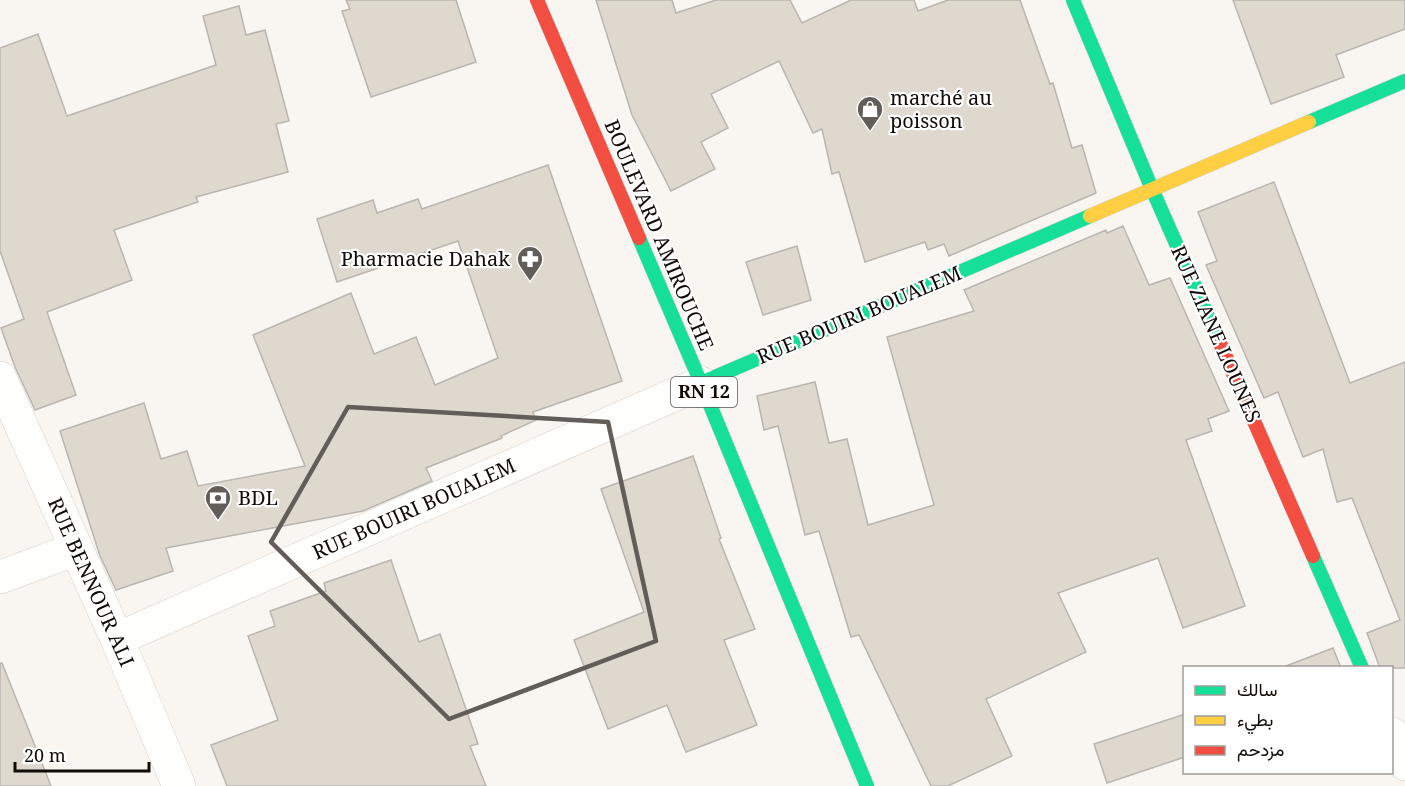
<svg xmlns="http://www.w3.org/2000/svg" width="1405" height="786" font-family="'Noto Serif',Vazirmatn,serif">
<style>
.building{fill:#dfd8cf;stroke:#bab5b0;stroke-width:1.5}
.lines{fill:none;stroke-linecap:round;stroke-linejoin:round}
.street-casing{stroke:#d6d1cc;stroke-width:34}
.fast-casing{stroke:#d6d1cc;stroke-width:15}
.slow-casing{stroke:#d6d1cc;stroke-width:15}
.jam-casing{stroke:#d6d1cc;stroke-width:15}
.street{stroke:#fefefd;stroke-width:33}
.fast{stroke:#16e098;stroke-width:14}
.slow{stroke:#ffcf43;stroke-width:14}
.jam{stroke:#f24e42;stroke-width:14}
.marked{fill:none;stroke:#625d59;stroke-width:4.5;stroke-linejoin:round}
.labels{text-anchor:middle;stroke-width:4.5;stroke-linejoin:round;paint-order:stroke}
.shield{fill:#fff;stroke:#585451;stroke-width:1.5}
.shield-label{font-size:18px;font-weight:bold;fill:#100b06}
.poi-label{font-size:20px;fill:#100b06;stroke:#fff;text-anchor:start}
.street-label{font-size:20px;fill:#100b06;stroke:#fff}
</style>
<rect width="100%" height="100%" fill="#f9f6f2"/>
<!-- building -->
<g class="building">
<path d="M346,0H456L476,62L371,97L342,11L350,9Z"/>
<path d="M596,0H672L676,13L716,0H790L802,23L851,0H914L918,11L948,0H1020L1050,84L1053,83L1072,148L1082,145L1096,193L949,256L944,244L928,250L925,242L865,262L839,172L832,174L822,129L813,133L779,61L711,94L728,128L701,142L715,169L671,191L632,115Z"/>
<path d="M1233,0H1405V29L1336,55L1344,77L1271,104Z"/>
<path d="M239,6L246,35L265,30L289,121L276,124L288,172L196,197L198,202L114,230L132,280L47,312L76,395L35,410L15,367L1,328L24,319L0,251V48L38,34L67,116L216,65L203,16Z"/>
<path d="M548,165L622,381L533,412L536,420L501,436L502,438L426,468L432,481L363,511L166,548L173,571L116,590L100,556L60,431L144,403L161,459L187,451L198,486L305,466L253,335L351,293L374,354L416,337L435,385L498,358L458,241L337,282L317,219L373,200L377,213L418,199L422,209Z"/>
<path d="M1274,182L1350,383L1405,362V668H1380L1367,633L1400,620L1352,498L1337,502L1323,449L1303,457L1278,392L1264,398L1206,265L1217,261L1198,212Z"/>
<path d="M1123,226L1149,285L1170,278L1229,411L1208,419L1212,431L1186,440L1245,606L1183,628L1158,558L1058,593L1086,652L986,699L1012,756L948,786H931L859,635L851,637L819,531L805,535L778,426L764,430L757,396L815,382L829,443L847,439L868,525L934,505L887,337L974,311L964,290L1106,230L1107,233Z"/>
<path d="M797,246L811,300L763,315L746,262Z"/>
<path d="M693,456L721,538L719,539L755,629L724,640L757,725L686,752L667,705L608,729L574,640L644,612L601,489Z"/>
<path d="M391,560L419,642L440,634L478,744L470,746L486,786H227L211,745L278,720L248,636L275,626L270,611L326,591L324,583Z"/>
<path d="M1333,648L1341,668H1287L1286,666Z"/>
<path d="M0,663H2L51,786H0Z"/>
<path d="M1185,714V757L1107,783L1094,744Z"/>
</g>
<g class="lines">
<!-- street casing -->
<g class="street-casing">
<g id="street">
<path d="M0,378L117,639L179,786"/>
<path d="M0,577L76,549"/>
<path d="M117,639L701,383"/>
<path d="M1392,734L1405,764"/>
</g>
</g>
<!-- fast casing -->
<g class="fast-casing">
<g id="fast">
<path d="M1073,0L1152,189L1219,341"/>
<path d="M1309,122L1405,81"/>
<path d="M639,238L701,383L867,786"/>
<path d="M701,383L1090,216"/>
<path d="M1313,556L1362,668"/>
</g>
</g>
<!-- slow casing -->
<g class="slow-casing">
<path id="slow" d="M1090,216L1309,122"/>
</g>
<!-- jam casing -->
<g class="jam-casing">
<g id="jam">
<path d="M537,0L639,238"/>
<path d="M1219,341L1313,556"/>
</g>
</g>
<!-- street -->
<use href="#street" class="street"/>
<!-- fast -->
<use href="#fast" class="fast"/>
<!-- slow -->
<use href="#slow" class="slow"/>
<!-- jam -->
<use href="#jam" class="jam"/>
</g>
<!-- marked area -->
<path class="marked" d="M348,407L608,422L656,641L449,719L271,542Z"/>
<!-- icons -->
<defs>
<g id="shop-pin" transform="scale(1.35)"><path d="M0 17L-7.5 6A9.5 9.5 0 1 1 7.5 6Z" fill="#625d59" stroke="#fff"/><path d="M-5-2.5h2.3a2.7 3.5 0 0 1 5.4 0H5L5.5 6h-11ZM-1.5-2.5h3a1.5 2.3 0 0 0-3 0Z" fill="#fff"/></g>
<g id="pharmacy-pin" transform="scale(1.35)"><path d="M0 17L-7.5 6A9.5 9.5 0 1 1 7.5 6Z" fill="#625d59" stroke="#fff"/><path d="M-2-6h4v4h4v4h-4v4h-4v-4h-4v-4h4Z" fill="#fff"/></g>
<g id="bank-pin" transform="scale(1.35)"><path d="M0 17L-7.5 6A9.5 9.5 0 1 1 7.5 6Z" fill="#625d59" stroke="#fff"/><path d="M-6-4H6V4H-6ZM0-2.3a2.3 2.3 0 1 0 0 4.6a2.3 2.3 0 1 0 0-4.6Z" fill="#fff"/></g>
</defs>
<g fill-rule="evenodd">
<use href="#shop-pin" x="870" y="109"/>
<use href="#pharmacy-pin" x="530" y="259"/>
<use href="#bank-pin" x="218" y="498"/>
</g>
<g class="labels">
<!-- shield labels -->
<rect class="shield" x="671" y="377" width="66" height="30" rx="4.5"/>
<g class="shield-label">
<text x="704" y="398">RN 12</text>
</g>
<!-- poi labels -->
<g class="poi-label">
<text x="890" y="105">marché au<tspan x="890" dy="23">poisson</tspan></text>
<text x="510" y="266" text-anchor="end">Pharmacie Dahak</text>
<text x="238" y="505">BDL</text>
</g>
<!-- street labels -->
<g class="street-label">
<text transform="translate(659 235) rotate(67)" y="7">BOULEVARD AMIROUCHE</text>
<text transform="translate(859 315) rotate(-23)" y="7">RUE BOUIRI BOUALEM</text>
<text transform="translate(1216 334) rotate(66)" y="7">RUE ZIANE LOUNES</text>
<text transform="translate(414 509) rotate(-24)" y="7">RUE BOUIRI BOUALEM</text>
<text transform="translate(91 582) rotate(66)" y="7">RUE BENNOUR ALI</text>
</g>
</g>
<!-- legend -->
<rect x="1183" y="666" width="210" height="108" fill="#ffffff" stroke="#9f9d9b" stroke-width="1.5"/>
<rect x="1195" y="686" width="30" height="9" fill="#16e098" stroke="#9f9d9b" stroke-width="1.5"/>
<text x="1237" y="696" font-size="18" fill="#100b06">سالك</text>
<rect x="1195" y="716" width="30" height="9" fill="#ffcf43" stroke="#9f9d9b" stroke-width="1.5"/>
<text x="1237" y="726" font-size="18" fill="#100b06">بطيء</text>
<rect x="1195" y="746" width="30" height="9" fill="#f24e42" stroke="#9f9d9b" stroke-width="1.5"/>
<text x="1237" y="756" font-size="18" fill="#100b06">مزدحم</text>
<!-- scale -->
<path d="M15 762v9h134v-9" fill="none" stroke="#100b06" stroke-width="3"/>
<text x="24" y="762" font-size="18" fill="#100b06" stroke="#ffffff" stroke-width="4.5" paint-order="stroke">20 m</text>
</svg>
